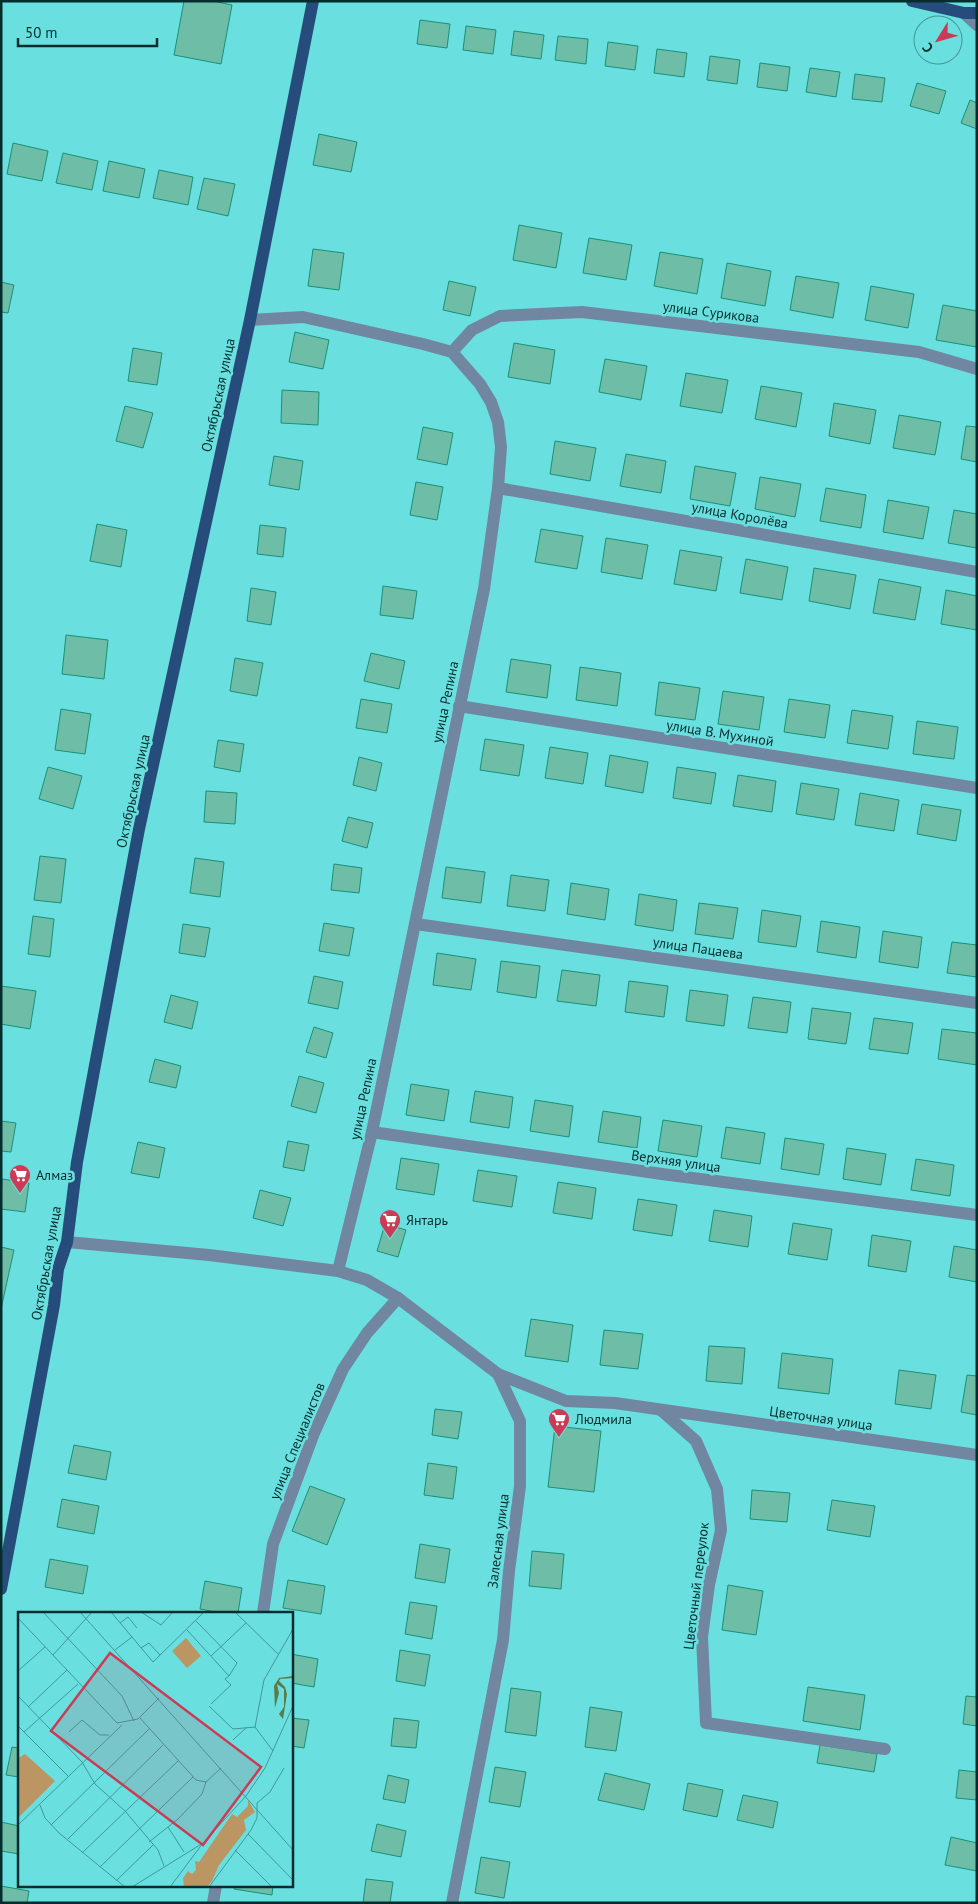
<svg xmlns="http://www.w3.org/2000/svg" width="978" height="1904" font-family="'PT Sans',sans-serif">
<style>
.building{fill:#6ebda7;stroke:#189179}
.lines{fill:none;stroke-linecap:round;stroke-linejoin:round}
.minor{stroke:#7186a1;stroke-width:12}
.major{stroke:#264c7b;stroke-width:12}
.labels{text-anchor:middle;stroke-width:5;stroke-linejoin:round;paint-order:stroke}
.street-label{font-size:14px;fill:#052d2d;stroke:#6adfdf}
.poi-label{font-size:14px;fill:#052d2d;stroke:#6adfdf;text-anchor:start}
.inset-road{fill:none;stroke:#429898;stroke-width:1}
.view{fill:#cb3b55;fill-opacity:0.15;stroke:#cb3b55;stroke-width:2.5}
.inset-edge{fill:none;stroke:#052d2d;stroke-width:2.5}
</style>
<rect width="100%" height="100%" fill="#6adfdf"/>
<!-- building -->
<g class="building">
<path d="M184,1H213L232,5L221,64L174,55Z"/>
<path d="M420,20L450,24L447,48L417,44Z"/>
<path d="M466,26L496,30L493,54L463,50Z"/>
<path d="M514,31L544,35L541,59L511,55Z"/>
<path d="M558,36L588,39L586,64L555,60Z"/>
<path d="M608,42L638,46L635,70L605,66Z"/>
<path d="M657,49L687,53L684,77L654,73Z"/>
<path d="M710,56L740,60L737,84L707,80Z"/>
<path d="M760,63L790,67L787,91L757,87Z"/>
<path d="M810,68L840,72L836,97L806,92Z"/>
<path d="M855,74L885,78L882,102L852,99Z"/>
<path d="M917,83L946,91L939,114L910,106Z"/>
<path d="M970,100L977,103V129L961,123Z"/>
<path d="M319,134L357,142L351,172L313,165Z"/>
<path d="M13,143L48,151L42,181L7,174Z"/>
<path d="M63,153L98,161L92,190L56,183Z"/>
<path d="M109,161L145,169L139,198L103,191Z"/>
<path d="M159,170L193,177L188,205L153,198Z"/>
<path d="M204,178L235,184L228,216L197,209Z"/>
<path d="M519,225L562,233L556,268L513,260Z"/>
<path d="M589,238L632,245L626,280L583,273Z"/>
<path d="M313,249L344,253L339,290L308,286Z"/>
<path d="M660,252L703,259L697,294L654,286Z"/>
<path d="M727,263L771,271L765,306L721,298Z"/>
<path d="M796,276L839,283L833,318L790,310Z"/>
<path d="M449,281L476,287L470,316L443,310Z"/>
<path d="M1,282L14,285L8,313L1,312Z"/>
<path d="M871,286L914,294L908,328L865,320Z"/>
<path d="M943,305L977,311V347L936,340Z"/>
<path d="M295,332L329,340L323,369L289,362Z"/>
<path d="M514,343L555,350L550,384L508,377Z"/>
<path d="M133,348L162,353L157,385L128,381Z"/>
<path d="M605,359L647,366L641,400L599,392Z"/>
<path d="M686,373L728,380L722,413L680,406Z"/>
<path d="M761,386L802,393L796,427L755,419Z"/>
<path d="M282,390L319,392L318,425L281,423Z"/>
<path d="M834,403L876,410L870,444L829,436Z"/>
<path d="M125,406L153,413L143,448L116,441Z"/>
<path d="M899,415L941,422L935,455L893,448Z"/>
<path d="M966,426L977,427V462L961,459Z"/>
<path d="M423,427L453,433L447,465L417,459Z"/>
<path d="M555,441L596,448L590,481L550,474Z"/>
<path d="M626,454L666,461L661,493L620,486Z"/>
<path d="M274,456L303,461L299,490L269,485Z"/>
<path d="M695,466L736,473L730,506L690,499Z"/>
<path d="M760,477L801,484L795,517L755,509Z"/>
<path d="M416,482L443,487L437,520L410,515Z"/>
<path d="M826,488L866,495L861,528L820,521Z"/>
<path d="M888,500L929,507L923,539L883,532Z"/>
<path d="M954,510L977,514V548L948,543Z"/>
<path d="M97,524L127,530L121,567L90,561Z"/>
<path d="M260,525L286,528L283,557L257,554Z"/>
<path d="M541,529L583,536L577,569L535,562Z"/>
<path d="M606,538L648,545L642,579L601,572Z"/>
<path d="M680,550L722,557L716,591L674,584Z"/>
<path d="M746,559L788,567L782,600L740,593Z"/>
<path d="M814,568L856,575L850,609L809,601Z"/>
<path d="M879,579L921,587L915,620L873,613Z"/>
<path d="M383,586L417,591L413,619L380,615Z"/>
<path d="M251,588L276,592L271,625L247,621Z"/>
<path d="M946,590L977,596V630L941,624Z"/>
<path d="M66,635L108,640L104,679L62,674Z"/>
<path d="M371,653L405,661L399,689L364,681Z"/>
<path d="M235,658L263,663L257,696L230,691Z"/>
<path d="M511,659L551,665L547,698L506,692Z"/>
<path d="M580,667L621,673L617,706L576,700Z"/>
<path d="M659,682L700,688L695,720L655,715Z"/>
<path d="M723,691L764,697L759,730L718,724Z"/>
<path d="M361,699L392,704L387,733L356,728Z"/>
<path d="M789,699L830,705L825,738L784,732Z"/>
<path d="M61,709L91,714L85,754L55,750Z"/>
<path d="M852,710L893,716L888,749L847,743Z"/>
<path d="M917,721L958,727L954,759L913,754Z"/>
<path d="M485,739L524,745L519,776L480,770Z"/>
<path d="M218,740L244,744L240,772L214,767Z"/>
<path d="M550,747L588,753L583,784L545,778Z"/>
<path d="M610,755L648,762L643,793L605,786Z"/>
<path d="M359,757L382,763L376,791L353,785Z"/>
<path d="M48,767L82,776L73,809L39,799Z"/>
<path d="M677,767L716,773L711,804L673,798Z"/>
<path d="M738,775L776,781L772,812L733,806Z"/>
<path d="M801,783L839,789L834,820L796,814Z"/>
<path d="M206,791L237,793L235,824L204,822Z"/>
<path d="M860,793L899,800L894,831L855,825Z"/>
<path d="M922,804L961,810L956,841L917,834Z"/>
<path d="M348,817L373,823L367,848L342,841Z"/>
<path d="M40,856L66,859L61,903L34,900Z"/>
<path d="M195,858L224,862L220,897L190,893Z"/>
<path d="M334,864L362,868L359,893L331,890Z"/>
<path d="M446,867L485,872L481,903L442,898Z"/>
<path d="M511,875L549,880L545,911L507,906Z"/>
<path d="M571,883L609,889L605,920L567,914Z"/>
<path d="M639,894L677,900L673,931L635,925Z"/>
<path d="M699,903L738,908L733,939L695,934Z"/>
<path d="M762,910L801,916L796,947L758,942Z"/>
<path d="M33,916L54,919L50,957L28,954Z"/>
<path d="M821,921L860,927L856,958L817,952Z"/>
<path d="M324,923L354,928L349,956L319,951Z"/>
<path d="M183,924L210,928L205,957L179,953Z"/>
<path d="M883,931L922,937L918,968L879,962Z"/>
<path d="M952,942L977,945V977L947,973Z"/>
<path d="M437,953L476,959L471,990L433,985Z"/>
<path d="M501,961L540,966L536,998L497,992Z"/>
<path d="M562,970L600,975L596,1006L557,1001Z"/>
<path d="M314,976L343,982L338,1009L308,1003Z"/>
<path d="M629,981L668,986L664,1017L625,1012Z"/>
<path d="M1,986L36,991L30,1029L1,1024Z"/>
<path d="M690,990L728,995L724,1026L686,1021Z"/>
<path d="M171,995L198,1002L192,1029L164,1022Z"/>
<path d="M753,997L791,1002L787,1033L748,1028Z"/>
<path d="M812,1008L851,1013L846,1044L808,1039Z"/>
<path d="M874,1018L913,1023L908,1054L869,1049Z"/>
<path d="M314,1027L333,1033L326,1058L306,1052Z"/>
<path d="M942,1029L977,1033V1065L938,1059Z"/>
<path d="M155,1059L181,1066L176,1088L149,1082Z"/>
<path d="M299,1076L324,1083L316,1113L291,1106Z"/>
<path d="M411,1084L449,1090L444,1121L406,1115Z"/>
<path d="M475,1091L513,1097L509,1128L470,1122Z"/>
<path d="M535,1100L573,1106L569,1137L530,1131Z"/>
<path d="M603,1111L641,1117L637,1148L598,1142Z"/>
<path d="M663,1120L702,1126L697,1157L658,1151Z"/>
<path d="M1,1121L16,1123L11,1152L1,1151Z"/>
<path d="M726,1127L765,1133L760,1164L721,1158Z"/>
<path d="M785,1138L824,1144L819,1175L781,1169Z"/>
<path d="M288,1141L309,1145L304,1171L283,1167Z"/>
<path d="M138,1142L165,1148L159,1178L131,1173Z"/>
<path d="M847,1148L886,1154L881,1185L843,1179Z"/>
<path d="M401,1158L439,1164L434,1195L396,1189Z"/>
<path d="M916,1159L954,1165L950,1196L911,1190Z"/>
<path d="M478,1170L517,1176L512,1207L473,1201Z"/>
<path d="M2,1179L29,1183L25,1212L1,1209Z"/>
<path d="M558,1182L596,1188L592,1219L553,1213Z"/>
<path d="M260,1190L291,1198L283,1226L253,1218Z"/>
<path d="M638,1199L677,1205L672,1236L633,1230Z"/>
<path d="M714,1210L752,1216L748,1247L709,1241Z"/>
<path d="M793,1223L832,1229L827,1260L788,1254Z"/>
<path d="M385,1224L406,1230L398,1257L377,1251Z"/>
<path d="M872,1235L911,1241L906,1272L868,1266Z"/>
<path d="M954,1246L977,1250V1282L949,1277Z"/>
<path d="M1,1247L14,1250L1,1309Z"/>
<path d="M531,1319L573,1325L568,1362L525,1356Z"/>
<path d="M604,1330L643,1334L638,1369L600,1365Z"/>
<path d="M709,1346L745,1348L742,1384L706,1381Z"/>
<path d="M782,1353L833,1359L829,1394L778,1388Z"/>
<path d="M899,1370L936,1375L931,1409L895,1404Z"/>
<path d="M967,1375L977,1376V1415L961,1412Z"/>
<path d="M435,1409L462,1412L458,1439L432,1435Z"/>
<path d="M555,1426L601,1431L594,1492L548,1487Z"/>
<path d="M74,1445L111,1452L106,1480L68,1473Z"/>
<path d="M428,1463L457,1467L453,1499L424,1495Z"/>
<path d="M310,1486L345,1499L327,1545L292,1531Z"/>
<path d="M752,1490L790,1493L787,1522L750,1519Z"/>
<path d="M62,1499L99,1506L94,1534L57,1527Z"/>
<path d="M832,1500L875,1506L870,1537L827,1530Z"/>
<path d="M420,1544L450,1549L445,1583L415,1578Z"/>
<path d="M532,1551L564,1554L561,1589L529,1586Z"/>
<path d="M50,1559L88,1566L83,1594L45,1587Z"/>
<path d="M288,1580L325,1586L321,1614L283,1608Z"/>
<path d="M205,1581L242,1588L238,1613H221L200,1609Z"/>
<path d="M728,1585L763,1591L756,1635L722,1630Z"/>
<path d="M410,1602L437,1606L432,1639L405,1634Z"/>
<path d="M400,1650L430,1655L425,1686L396,1681Z"/>
<path d="M291,1654L318,1659L314,1687L291,1683Z"/>
<path d="M808,1687L865,1695L860,1730L803,1721Z"/>
<path d="M511,1688L541,1692L536,1736L505,1732Z"/>
<path d="M966,1696L977,1697V1726L963,1724Z"/>
<path d="M590,1707L622,1712L616,1751L585,1747Z"/>
<path d="M291,1718L309,1720L304,1748L291,1746Z"/>
<path d="M394,1718L419,1721L416,1748L391,1746Z"/>
<path d="M820,1745L877,1754L874,1772L817,1763Z"/>
<path d="M12,1747L19,1748V1777L6,1775Z"/>
<path d="M495,1767L526,1772L520,1807L489,1802Z"/>
<path d="M959,1770L977,1772V1800L956,1798Z"/>
<path d="M605,1773L650,1784L644,1810L598,1800Z"/>
<path d="M388,1775L409,1780L405,1803L383,1799Z"/>
<path d="M688,1783L723,1790L717,1817L683,1810Z"/>
<path d="M743,1795L778,1802L773,1828L737,1820Z"/>
<path d="M1,1822L19,1826V1854L1,1851Z"/>
<path d="M377,1824L406,1831L401,1857L371,1851Z"/>
<path d="M951,1837L977,1843V1871L945,1865Z"/>
<path d="M481,1857L510,1862L504,1898L475,1893Z"/>
<path d="M366,1879L393,1882L390,1903H363Z"/>
<path d="M235,1885H273L272,1895L234,1889Z"/>
<path d="M1,1886L29,1891L27,1903H1Z"/>
</g>
<g class="lines">
<!-- minor -->
<g class="minor">
<path d="M964,13L977,25"/>
<path d="M250,320L303,317L423,344L452,352L480,384L491,402L498,422L501,447L498,488L484,589L372,1132L338,1271"/>
<path d="M452,352L472,330L500,316L582,312L919,352L977,369"/>
<path d="M498,488L977,572"/>
<path d="M459,706L977,788"/>
<path d="M416,924L977,1003"/>
<path d="M372,1132L662,1174L977,1215"/>
<path d="M67,1242L209,1255L338,1271L367,1280L398,1298L498,1374L520,1421V1486L509,1571L503,1640L452,1903"/>
<path d="M498,1374L566,1401L615,1403L977,1455"/>
<path d="M662,1411L696,1441L717,1489L721,1530L709,1585L702,1637L706,1723L885,1749"/>
<path d="M263,1613L273,1544L314,1433L343,1369L367,1333L398,1298"/>
<path d="M213,1903L216,1885"/>
</g>
<!-- major -->
<g class="major">
<path d="M912,1L964,13H977"/>
<path d="M1,1589L54,1305L58,1269L67,1242L77,1162L139,829L250,320L313,1"/>
</g>
</g>
<!-- icons -->
<defs>
<g id="supermarket-pin" transform="scale(1.125)"><path d="M0 17L-7.5 6A9.5 9.5 0 1 1 7.5 6Z" fill="#cb3b55" stroke="#6adfdf"/><path d="M-6-5.5h2.5l.6 2H6L4.5 2H-2.5L-4.4-4H-6ZM-1.5 3.2a1.3 1.3 0 1 0 .1 0ZM3 3.2a1.3 1.3 0 1 0 .1 0Z" fill="#fff"/></g>
</defs>
<g fill-rule="evenodd">
<use href="#supermarket-pin" x="20" y="1175"/>
<use href="#supermarket-pin" x="390" y="1220"/>
<use href="#supermarket-pin" x="559" y="1419"/>
</g>
<g class="labels">
<!-- street labels -->
<g class="street-label">
<text transform="translate(711 312) rotate(7)" y="5">улица Сурикова</text>
<text transform="translate(218 395) rotate(-78)" y="5">Октябрьская улица</text>
<text transform="translate(740 515) rotate(10)" y="5">улица Королёва</text>
<text transform="translate(445 702) rotate(-78)" y="5">улица Репина</text>
<text transform="translate(720 733) rotate(9)" y="5">улица В. Мухиной</text>
<text transform="translate(133 791) rotate(-78)" y="5">Октябрьская улица</text>
<text transform="translate(698 948) rotate(8)" y="5">улица Пацаева</text>
<text transform="translate(363 1099) rotate(-78)" y="5">улица Репина</text>
<text transform="translate(676 1161) rotate(8)" y="5">Верхняя улица</text>
<text transform="translate(46 1263) rotate(-80)" y="5">Октябрьская улица</text>
<text transform="translate(821 1418) rotate(8)" y="5">Цветочная улица</text>
<text transform="translate(297 1441) rotate(-68)" y="5">улица Специалистов</text>
<text transform="translate(498 1541) rotate(-83)" y="5">Залесная улица</text>
<text transform="translate(696 1586) rotate(-83)" y="5">Цветочный переулок</text>
</g>
<!-- poi labels -->
<g class="poi-label">
<text x="36" y="1180">Алмаз</text>
<text x="406" y="1225">Янтарь</text>
<text x="575" y="1424">Людмила</text>
</g>
</g>
<!-- overview -->
<g transform="translate(18 1612)">
<rect width="275" height="275" fill="#6adfdf"/>
<path d="M168,26L183,44L169,56L154,39ZM7,142L37,169L0,206V146ZM230,188L237,200L226,208L228,218L201,253L194,269L189,275H166L165,266L170,259L174,262L178,258L177,249L181,250L214,202L219,205L230,194Z" fill="#bb9662"/>
<path d="M275,64V66L262,67L261,69L267,75L269,82L265,107L261,102L266,95V77L259,72L261,81L257,96L256,74L261,66Z" fill="#5b7b48"/>
<path class="inset-road" d="M25,0L104,84L116,109M62,0L275,238M93,0L135,50L186,0M123,0L143,13L155,0M217,0L260,42M0,6L99,111L120,107L141,86M178,9L219,51L211,64M102,11L110,5L119,16M169,18L211,64L207,67L213,73L193,92M123,36L131,31L142,43M97,38L114,25M35,43L74,0M193,44L228,11M0,59L27,35M0,84L64,150L77,172L107,199L140,238L146,254M191,94L215,117L237,115L255,139M10,95L49,58M122,106L178,168L188,170L203,156M0,114L50,164M237,115L246,68L275,17M6,120L60,72M51,120L64,108L82,123H91M215,128L229,115M228,184L247,156L275,94M22,193L27,206L41,221L107,275M0,213L104,113M33,213L131,117M150,215L166,240M230,222L275,268M50,227L145,133M131,230L160,207L184,182L188,170M217,238L254,275M64,241L160,149M82,255L175,165M98,269L135,233M114,275L185,231M152,275L185,231L228,184M191,275L233,218L239,206V191L252,180L266,156"/>
<path class="view" d="M92,41L243,155L185,233L33,119Z"/>
<rect width="275" height="275" class="inset-edge"/>
</g>
<!-- border -->
<rect width="978" height="1904" fill="none" stroke="#052d2d" stroke-width="5"/>
<!-- north arrow -->
<g transform="translate(938 40) rotate(233)"><circle r="24" fill="#6adfdf" stroke="#429898"/>
<path d="M0-4L9 19L0 12L-9 19Z" fill="#cb3b55"/>
<text y="-8" font-size="14" font-weight="bold" text-anchor="middle" fill="#052d2d">С</text>
</g>
<!-- scale -->
<path d="M18 38v8h139v-8" fill="none" stroke="#052d2d" stroke-width="2.5"/>
<text x="25" y="38" font-size="15" fill="#052d2d" stroke="#6adfdf" stroke-width="4" paint-order="stroke">50 m</text>
</svg>
